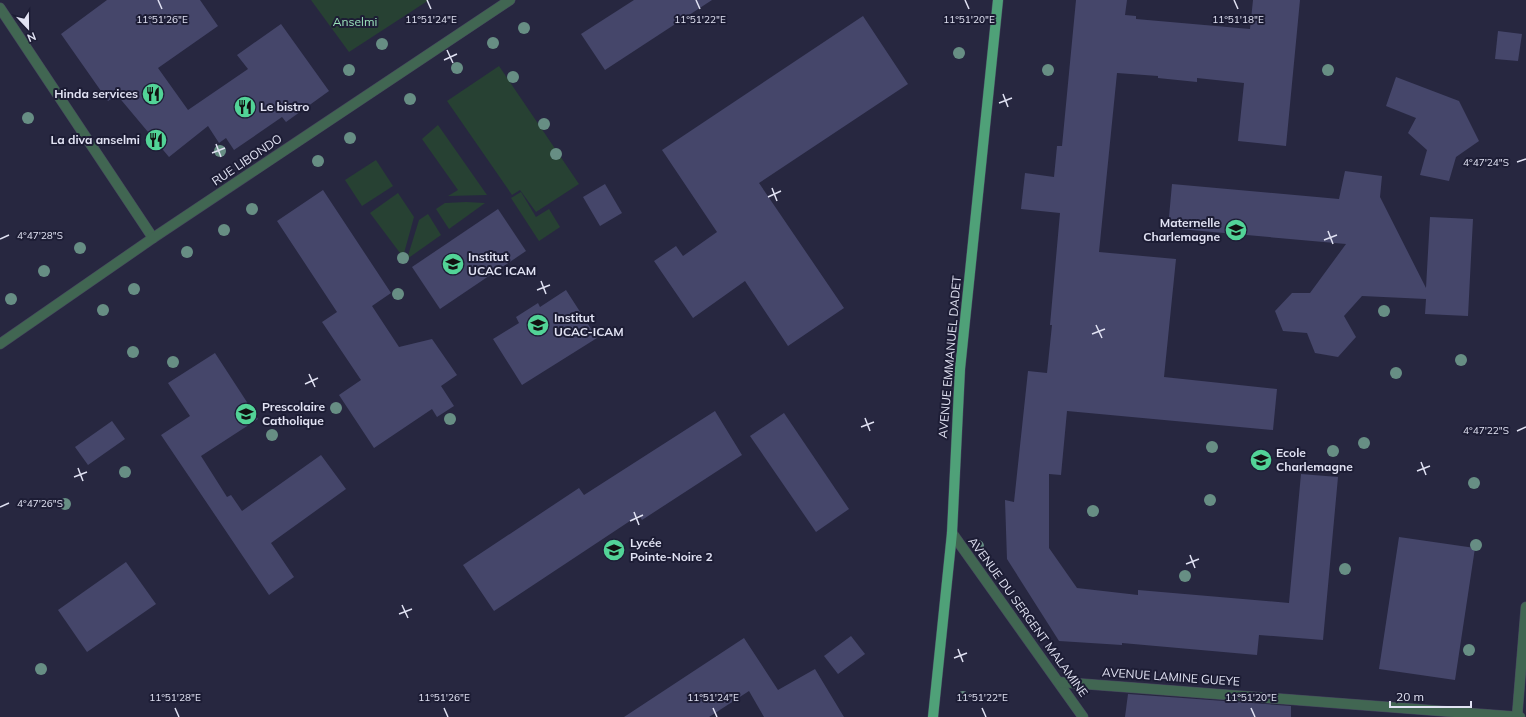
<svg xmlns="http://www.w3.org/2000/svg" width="1526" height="717" font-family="Mulish,sans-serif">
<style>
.green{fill:#274133}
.building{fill:#45466a}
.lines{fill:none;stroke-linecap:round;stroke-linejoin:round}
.minor-casing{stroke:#45455d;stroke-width:11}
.major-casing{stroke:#45455d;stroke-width:11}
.minor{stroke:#416652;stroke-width:10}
.major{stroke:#4fa178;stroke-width:10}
.tree{fill:#678e84}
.ticks{fill:none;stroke:#e1e2f3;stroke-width:1.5}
.labels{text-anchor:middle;stroke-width:4;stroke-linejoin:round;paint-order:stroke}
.park-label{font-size:12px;fill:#9be2bb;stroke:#1d1d35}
.poi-label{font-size:12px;font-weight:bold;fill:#e1e2f3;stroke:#1d1d35;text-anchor:start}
.street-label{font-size:12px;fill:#e1e2f3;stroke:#1d1d35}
.ticks-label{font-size:10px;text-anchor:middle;fill:#e1e2f3;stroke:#1d1d35;stroke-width:4;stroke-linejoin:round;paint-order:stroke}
</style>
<rect width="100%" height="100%" fill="#272740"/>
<!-- green -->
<g class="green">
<path d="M311,0H429L349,52Z"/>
<path d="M499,66L579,184L536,212L520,190L512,195L447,101Z"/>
<path d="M438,125L487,195L448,196L458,190L422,139Z"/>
<path d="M376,160L393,186L362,206L345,180Z"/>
<path d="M521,192L536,217L549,209L560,227L539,241L511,198Z"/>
<path d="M398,193L414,217L403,257L370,213Z"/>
<path d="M466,202L485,203L449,229L436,209L445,203Z"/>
<path d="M428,214L441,235L407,259L419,220Z"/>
</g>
<!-- building -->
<g class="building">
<path d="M107,0H200L218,26L158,68L188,110L248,69L237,55L281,24L329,91L286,122L282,117L234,150L226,138L219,143L208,126L169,157L117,95L108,101L61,34Z"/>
<path d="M634,0H712L605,70L581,34Z"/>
<path d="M1076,0H1127L1125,15L1136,16V19L1250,29L1253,0H1300L1286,146L1238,141L1244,83L1197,78V82L1158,78V76L1117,73L1099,252L1176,259L1164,377L1277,389L1273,430L1067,411L1061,475L1049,474V548L1077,588L1138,595V590L1289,603L1301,474L1338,477L1323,640L1259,635L1257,655L1122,643V645L1059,641L1007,559L1005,500L1014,502L1028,371L1047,373L1052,325H1050L1060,213L1021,209L1025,173L1054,177L1057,146H1062Z"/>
<path d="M863,16L908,84L759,183L844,308L788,346L745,281L693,318L654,261L676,246L683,256L717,232L662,150Z"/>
<path d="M1498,31L1522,34L1518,61L1495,59Z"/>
<path d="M1396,77L1459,101L1479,141L1456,157L1449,181L1420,175L1427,150L1408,133L1416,118L1386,106Z"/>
<path d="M1345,171L1382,176L1380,197L1426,288L1430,217L1473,219L1468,316L1425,314L1426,299L1362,296L1344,316L1356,337L1338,357L1315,353L1307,333L1283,331L1275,311L1292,293H1310L1346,244L1168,228L1172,184L1339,199Z"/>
<path d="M605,184L622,213L600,226L583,197Z"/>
<path d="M323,190L391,293L372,306L399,347L432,339L457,375L441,386L454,406L437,417L432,409L374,448L339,395L361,380L322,322L337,312L277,221Z"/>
<path d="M498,209L526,251L440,309L412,267Z"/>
<path d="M566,290L597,338L522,385L493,339L519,323L516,317L538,303L540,307Z"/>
<path d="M215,353L258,419L201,456L227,497L231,495L242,511L321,455L346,489L271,543L294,577L269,595L161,435L190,416L168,383Z"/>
<path d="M715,411L742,455L642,520L639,515L494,611L463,565L579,488L584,495Z"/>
<path d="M784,413L849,509L816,532L750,436Z"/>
<path d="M112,421L125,439L88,465L75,447Z"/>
<path d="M1399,537L1475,548L1455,680L1379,669Z"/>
<path d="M126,562L156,604L87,652L58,610Z"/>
<path d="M851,636L865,654L838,674L824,656Z"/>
<path d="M744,638L778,690L815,669L844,717H764L749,691L709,717H624Z"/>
<path d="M1128,694L1291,706V717H1125Z"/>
</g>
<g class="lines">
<!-- minor casing -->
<g class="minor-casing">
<g id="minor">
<path d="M0,8L153,238"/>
<path d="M0,344L153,238L510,0"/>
<path d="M952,533L1083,717"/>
<path d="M1059,682L1520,717"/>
<path d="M1517,717L1526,607"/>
</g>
</g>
<!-- major casing -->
<g class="major-casing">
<path id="major" d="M933,717L952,533L960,369L998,0"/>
</g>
<!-- minor -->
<use href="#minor" class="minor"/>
<!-- major -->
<use href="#major" class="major"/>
</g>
<!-- trees -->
<g class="tree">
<circle cx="524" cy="28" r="6"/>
<circle cx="493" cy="43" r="6"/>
<circle cx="382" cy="44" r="6"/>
<circle cx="959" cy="53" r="6"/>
<circle cx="457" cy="68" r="6"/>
<circle cx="349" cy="70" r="6"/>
<circle cx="1048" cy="70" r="6"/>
<circle cx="1328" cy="70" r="6"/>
<circle cx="513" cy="77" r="6"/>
<circle cx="410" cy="99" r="6"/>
<circle cx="28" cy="118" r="6"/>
<circle cx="544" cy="124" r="6"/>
<circle cx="350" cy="138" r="6"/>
<circle cx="220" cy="151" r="6"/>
<circle cx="556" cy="154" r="6"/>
<circle cx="318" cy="161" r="6"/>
<circle cx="252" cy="209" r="6"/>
<circle cx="224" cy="230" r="6"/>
<circle cx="80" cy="248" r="6"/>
<circle cx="187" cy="252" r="6"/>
<circle cx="403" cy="258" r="6"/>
<circle cx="44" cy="271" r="6"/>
<circle cx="134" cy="289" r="6"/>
<circle cx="398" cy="294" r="6"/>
<circle cx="11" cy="299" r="6"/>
<circle cx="103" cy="310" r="6"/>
<circle cx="1384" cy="311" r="6"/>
<circle cx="133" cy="352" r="6"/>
<circle cx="1461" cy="360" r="6"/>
<circle cx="173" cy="362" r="6"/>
<circle cx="1396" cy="373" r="6"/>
<circle cx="336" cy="408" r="6"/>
<circle cx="450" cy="419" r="6"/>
<circle cx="272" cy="435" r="6"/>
<circle cx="1364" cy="443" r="6"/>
<circle cx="1212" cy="447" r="6"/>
<circle cx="1333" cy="451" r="6"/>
<circle cx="125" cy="472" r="6"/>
<circle cx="1474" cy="483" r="6"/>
<circle cx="1210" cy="500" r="6"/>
<circle cx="65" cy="504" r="6"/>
<circle cx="1093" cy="511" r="6"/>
<circle cx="1476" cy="545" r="6"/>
<circle cx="978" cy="546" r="6"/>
<circle cx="1345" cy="569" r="6"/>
<circle cx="1185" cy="576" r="6"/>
<circle cx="1469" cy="650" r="6"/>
<circle cx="41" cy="669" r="6"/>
<circle cx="963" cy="697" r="6"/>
</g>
<!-- ticks -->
<path class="ticks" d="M158,0L162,9M427,0L431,9M696,0L700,9M965,0L969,9M1234,0L1238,9M447,50L453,63M444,60L457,54M1003,94L1008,107M999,103L1012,98M216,144L221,157M212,153L225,148M1517,162L1526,159M772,188L777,201M768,197L781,191M1328,231L1333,244M0,239L9,235M1324,240L1337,235M541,281L546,294M537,290L550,285M1096,325L1102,338M1092,334L1105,329M309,374L315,387M305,384L318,378M865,418L870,431M861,427L874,422M1517,431L1526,427M1421,462L1426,475M78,468L83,481M1417,471L1430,466M74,477L87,472M0,507L9,503M634,512L639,525M630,521L643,515M1190,555L1195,568M1186,564L1199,559M402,605L408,618M399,614L412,609M958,649L963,662M954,658L967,653M175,708L179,717M444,708L448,717M713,708L717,717M982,708L986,717M1251,708L1255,717"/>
<!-- icons -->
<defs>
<g id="restaurant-disc" transform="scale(1.15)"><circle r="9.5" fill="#52d397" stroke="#1d1d35"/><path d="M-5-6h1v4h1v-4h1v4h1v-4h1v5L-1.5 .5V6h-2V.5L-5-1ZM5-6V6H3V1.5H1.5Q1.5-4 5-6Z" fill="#111"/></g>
<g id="school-disc" transform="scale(1.15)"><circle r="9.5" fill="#52d397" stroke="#1d1d35"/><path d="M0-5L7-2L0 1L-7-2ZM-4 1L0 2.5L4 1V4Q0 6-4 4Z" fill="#111"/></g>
</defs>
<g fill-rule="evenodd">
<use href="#restaurant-disc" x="153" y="94"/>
<use href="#restaurant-disc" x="245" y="107"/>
<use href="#restaurant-disc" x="156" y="140"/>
<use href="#school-disc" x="1236" y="230"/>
<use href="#school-disc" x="453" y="264"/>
<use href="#school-disc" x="538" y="325"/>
<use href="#school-disc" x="246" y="414"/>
<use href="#school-disc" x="1261" y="460"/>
<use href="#school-disc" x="614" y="550"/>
</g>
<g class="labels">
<!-- park labels -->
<g class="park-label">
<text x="355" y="26">Anselmi</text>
</g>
<!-- poi labels -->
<g class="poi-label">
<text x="138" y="98" text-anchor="end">Hinda services</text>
<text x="260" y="111">Le bistro</text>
<text x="140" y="144" text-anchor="end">La diva anselmi</text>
<text x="1220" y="227" text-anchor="end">Maternelle<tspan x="1220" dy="14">Charlemagne</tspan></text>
<text x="468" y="261">Institut<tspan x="468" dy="14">UCAC ICAM</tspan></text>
<text x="554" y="322">Institut<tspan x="554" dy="14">UCAC-ICAM</tspan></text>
<text x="262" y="411">Prescolaire<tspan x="262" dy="14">Catholique</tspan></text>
<text x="1276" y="457">Ecole<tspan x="1276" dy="14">Charlemagne</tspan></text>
<text x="630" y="547">Lycée<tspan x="630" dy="14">Pointe-Noire 2</tspan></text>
</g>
<!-- street labels -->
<g class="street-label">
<text transform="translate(247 160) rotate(-34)" y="4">RUE LIBONDO</text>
<text transform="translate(950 357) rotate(-85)" y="4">AVENUE EMMANUEL DADET</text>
<text transform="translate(1028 617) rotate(54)" y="4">AVENUE DU SERGENT MALAMINE</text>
<text transform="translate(1171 677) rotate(4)" y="4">AVENUE LAMINE GUEYE</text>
</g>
</g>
<g class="ticks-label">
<text x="969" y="23">11°51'20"E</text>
<text x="162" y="23">11°51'26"E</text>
<text x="431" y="23">11°51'24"E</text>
<text x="700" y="23">11°51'22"E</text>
<text x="1238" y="23">11°51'18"E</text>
<text x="1486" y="166">4°47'24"S</text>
<text x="40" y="239">4°47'28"S</text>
<text x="1486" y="434">4°47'22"S</text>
<text x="40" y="507">4°47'26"S</text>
<text x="175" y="701">11°51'28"E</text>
<text x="444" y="701">11°51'26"E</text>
<text x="713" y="701">11°51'24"E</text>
<text x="982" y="701">11°51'22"E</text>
<text x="1251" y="701">11°51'20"E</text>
</g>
<!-- north arrow -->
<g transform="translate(28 28) rotate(158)" stroke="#1d1d35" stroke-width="3" paint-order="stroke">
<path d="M0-3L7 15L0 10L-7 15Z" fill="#e1e2f3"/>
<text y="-6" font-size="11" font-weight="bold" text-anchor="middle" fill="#e1e2f3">N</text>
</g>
<!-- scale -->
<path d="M1390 701v6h81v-6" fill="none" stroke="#e1e2f3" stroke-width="2"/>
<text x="1396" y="701" font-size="12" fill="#e1e2f3" stroke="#1d1d35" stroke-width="3" paint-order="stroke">20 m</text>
</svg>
